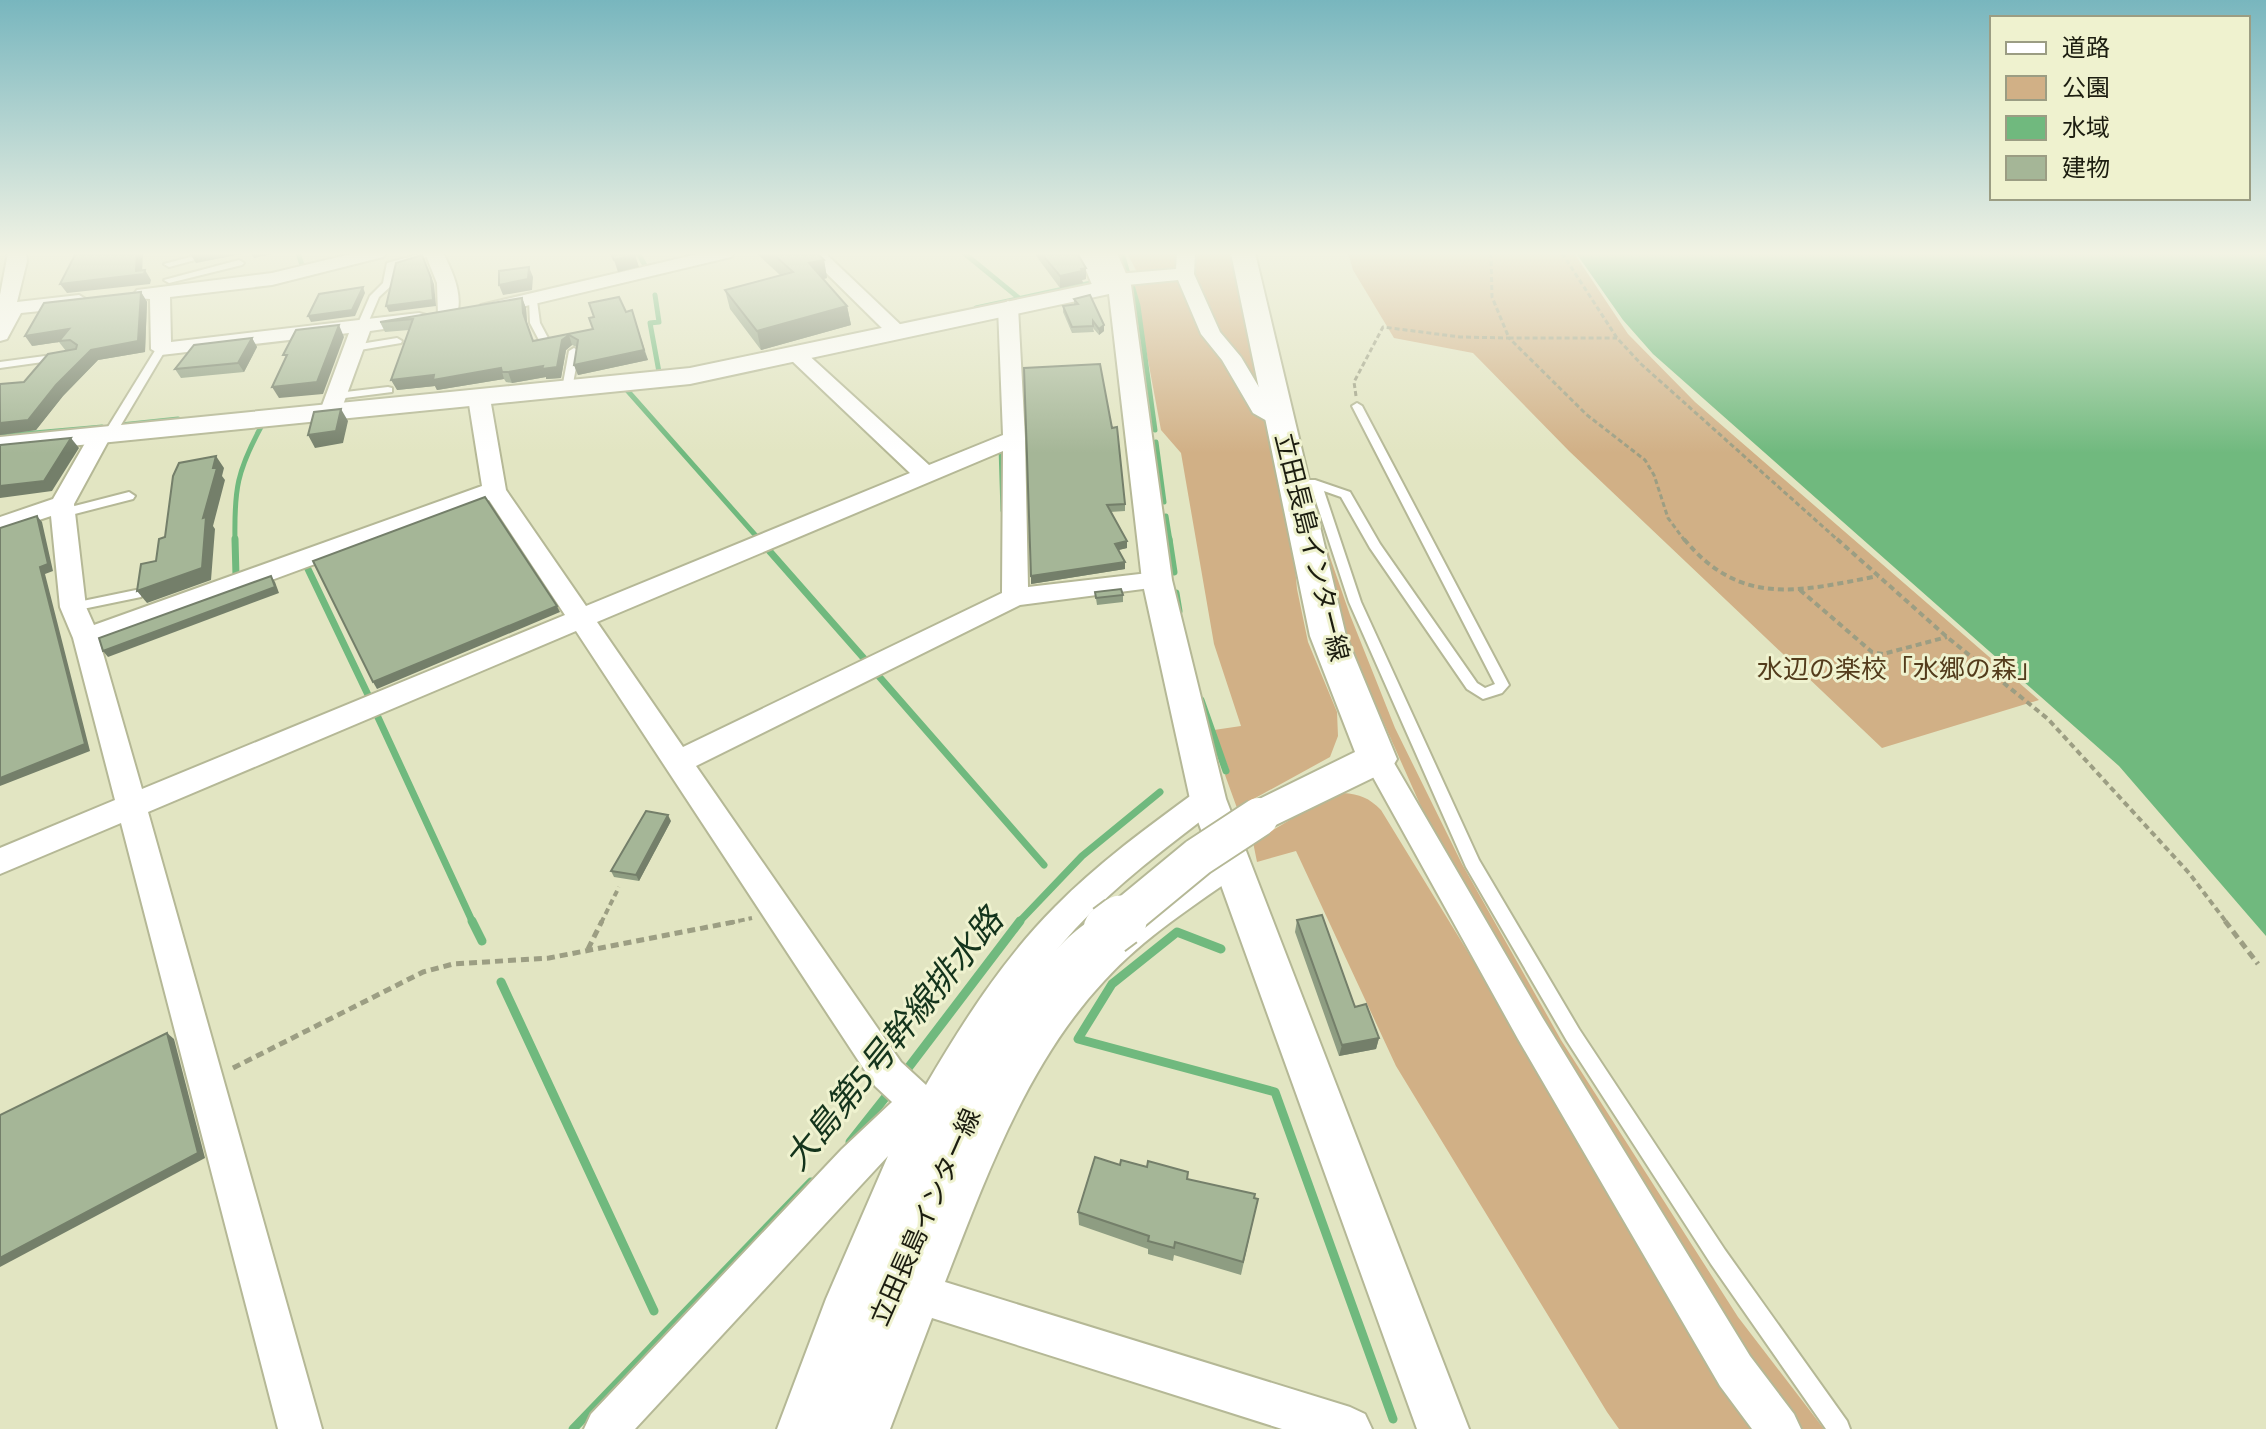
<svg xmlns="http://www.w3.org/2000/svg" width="2266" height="1429" font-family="'Exo 2','Noto Sans JP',sans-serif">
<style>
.green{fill:#d1b086}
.water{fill:#70b97e}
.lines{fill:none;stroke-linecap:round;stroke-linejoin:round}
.stream-far2{stroke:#70b97e;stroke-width:5}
.stream-far1{stroke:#70b97e;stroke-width:7}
.stream{stroke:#70b97e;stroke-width:9}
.service-casing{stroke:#b5b896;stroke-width:4}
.minor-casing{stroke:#b5b896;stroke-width:4}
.tertiary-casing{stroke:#b5b896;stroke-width:4}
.secondary-casing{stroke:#b5b896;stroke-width:4}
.path-far2{stroke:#9c9e83;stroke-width:3;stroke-dasharray:5 3;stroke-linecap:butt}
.path-far1{stroke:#9c9e83;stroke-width:4;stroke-dasharray:6 4;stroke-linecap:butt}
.path{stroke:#9c9e83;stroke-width:5;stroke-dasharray:8 5;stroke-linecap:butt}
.service{fill:#fff;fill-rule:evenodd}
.minor{fill:#fff;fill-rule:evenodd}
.tertiary{fill:#fff;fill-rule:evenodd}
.secondary{fill:#fff;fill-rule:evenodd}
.secondary-bridge-far1-casing{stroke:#b5b896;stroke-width:42;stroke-linecap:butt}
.secondary-bridge-casing{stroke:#b5b896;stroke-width:55;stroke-linecap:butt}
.secondary-bridge-far1{stroke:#fff;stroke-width:38}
.secondary-bridge{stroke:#fff;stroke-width:51}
.wall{fill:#8e9d82}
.shaded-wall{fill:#747f6a}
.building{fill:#a5b697;stroke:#747f6a;stroke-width:2}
.labels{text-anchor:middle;stroke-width:6;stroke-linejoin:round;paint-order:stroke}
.street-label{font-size:26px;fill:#1c1d10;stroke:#eff2cf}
.park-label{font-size:26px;fill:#533c1c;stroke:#eff2cf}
.near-water-label{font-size:34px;font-style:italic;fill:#14341c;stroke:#eff2cf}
</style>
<rect width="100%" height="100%" fill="#e2e5c2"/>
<!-- green -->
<g class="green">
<path d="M1127,253H1182V267L1178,271L1138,274Z"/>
<path d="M1191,253H1231L1263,401C1233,359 1187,308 1191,253Z"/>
<path d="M1348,253H1574L1628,334L1695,402L2039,700L1882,748L1569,451L1473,353L1394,338L1353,270Z"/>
<path d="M1174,278L1183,281L1252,404L1268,425L1291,522L1297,589L1308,642L1337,712L1338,736L1330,757L1237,808L1225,775L1229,770L1214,730L1241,726L1214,644L1181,453L1161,430L1134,285L1135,281Z"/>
<path d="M1315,514L1350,615L1395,728L1462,864L1561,1040L1738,1317L1824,1429H1800L1750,1364L1552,1036L1423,811L1341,627Z"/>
<path d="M1343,793C1360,794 1369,798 1381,810L1760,1429H1619L1607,1412L1396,1066L1296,851L1257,862L1253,842L1320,802Z"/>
</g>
<!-- water -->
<path class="water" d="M1576,253H2266V936L2119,766L1653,354L1623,320Z"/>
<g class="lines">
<!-- stream-far2 -->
<g class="stream-far2">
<path d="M298,253L303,268"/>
<path d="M638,253L647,269"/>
<path d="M964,253L1020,299"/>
<path d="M1122,253L1128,274"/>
<path d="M1132,285L1138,306L1155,430"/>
<path d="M655,295L659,322L650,323L659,372"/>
<path d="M976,308L1091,283"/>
<path d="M626,389L757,537"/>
<path d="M121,425L178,419"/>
<path d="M0,436L102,427"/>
<path d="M1156,442L1164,502"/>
<path d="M1001,447L1003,511"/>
<path d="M1166,516L1170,541"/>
<path d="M235,541C234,489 237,471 262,425"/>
</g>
<!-- stream-far1 -->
<g class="stream-far1">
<path d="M235,539L236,576L240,575"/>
<path d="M1169,539L1174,572"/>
<path d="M765,546L868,663"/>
<path d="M307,567L370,699"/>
<path d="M1176,593L1179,611"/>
<path d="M876,673L1044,865"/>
<path d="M1201,700L1226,771"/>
<path d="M376,713L473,923"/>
<path d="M1018,923L1082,856L1160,792"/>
</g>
<!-- stream -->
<g class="stream">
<path d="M472,921L482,941"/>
<path d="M1221,949L1177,932L1112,984L1078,1039L1275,1092L1393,1419"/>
<path d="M501,982L654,1311"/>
<path d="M902,1076L1020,921"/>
<path d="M850,1142L892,1089"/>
<path d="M573,1429L811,1182"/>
</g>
<!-- service casing -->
<g class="service-casing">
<g id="service">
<path d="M205,253H221L169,267L164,264Z"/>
<path d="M424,253H439L394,267L393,284L379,297L365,330H357L356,328L370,296L383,283L387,263Z"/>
<path d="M239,260L244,263L242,265L169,283L164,280Z"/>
<path d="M529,299L537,301L540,323L549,340L548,342H540L530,323Z"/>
<path d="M397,338L402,341L401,343L354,351L349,348L354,345Z"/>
<path d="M161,346L166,349L115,435L113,437H105L103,435L156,349Z"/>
<path d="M574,348L579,351L572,389L567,392L562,389L569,351Z"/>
<path d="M60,354L64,355V359L0,368V362Z"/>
<path d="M388,387L392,388V392L337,399L332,396L337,393Z"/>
<path d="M1357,403L1362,406L1509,685L1502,693L1483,699L1467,689L1370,548L1341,497L1324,491L1361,602L1479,860L1579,1029L1725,1250L1847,1421L1850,1429H1826L1711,1264L1567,1041L1466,867L1349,602L1311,486L1305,482L1307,480H1315L1350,492L1380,544L1477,683L1485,688L1495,684L1352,406Z"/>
<path d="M129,492L135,496L133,499L63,517L57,513L59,510Z"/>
<path d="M136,590L141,591L142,594L141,597L73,611L67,607L73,603Z"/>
</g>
</g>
<!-- minor casing -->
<g class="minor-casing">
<g id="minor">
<path d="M8,253H26L27,261L17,302L79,295L89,301L79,307L21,313L7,339L0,341V295Z"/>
<path d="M355,253H386L383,257L272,285L170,297L171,342L419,313L426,315L429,319L426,323L370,331L339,416L331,417L320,411L349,333L161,355L151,349L150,299L137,298L134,294L137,290L272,273Z"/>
<path d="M425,253H443C453,272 465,299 455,319L448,321L438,315L437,283Z"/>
<path d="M702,253H734L731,257L488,315L478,309L481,305Z"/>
<path d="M806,253H825L904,328L907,332L904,336H890Z"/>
<path d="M1079,253H1097L1108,279L1117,274L1176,269L1177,253H1195L1194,274L1220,332L1241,357L1269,404L1293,420L1290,425H1274L1253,413L1222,360L1201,334L1178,280L1117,286L1109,282L1112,288L1109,292H1095Z"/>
<path d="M1008,301L1018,307L1025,438L1028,587L1157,572L1166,574L1170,580L1166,586L1020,605L696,766L901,1062L926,1085C963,1022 1003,959 1055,907C1098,863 1148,827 1197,791L1208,787L1219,791L1223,799L1219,807C1169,845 1118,883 1075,929C947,1069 880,1252 821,1429H777L826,1299L888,1156L635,1429H584L591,1414L842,1149L892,1102L875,1086L576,631L148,812L322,1429H278L121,823L0,874V848L115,800L73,638L60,607L51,516L0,533V517L53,499L92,431H108L111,436L74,504L86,607L94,625L482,486L468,398L479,392L490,398L506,490L586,606L910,473L790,359L787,355L790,351H804L929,465L1003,435L998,307ZM1003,451L1002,593L683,747L597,622ZM489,500L565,615L142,789L100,643Z"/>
<path d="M1377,748L1387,751L1542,1017L1750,1356L1794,1414L1801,1429H1752L1720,1386L1518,1039L1363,759L1367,751Z"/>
<path d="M1232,849L1243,853L1248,862L1243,871C1195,905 1144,937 1104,981C1027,1063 985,1179 945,1282L1350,1407L1365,1414L1372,1429H1282L932,1318L890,1429H846L961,1146L1030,1022L1080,960L1141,908L1221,853Z"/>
</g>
</g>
<!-- tertiary casing -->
<g class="tertiary-casing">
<path id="tertiary" d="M1095,253H1117L1131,285L1172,580L1226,799L1469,1429H1417L1190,799L1142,580L1109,294L690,384L0,453V437L690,368L1106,281Z"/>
</g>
<!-- secondary casing -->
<g class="secondary-casing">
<g id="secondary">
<path d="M1231,253H1255L1346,636L1397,759L1391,769L1259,833L1245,828L1239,817L1245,806L1355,752L1310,636Z"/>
<path d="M1109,911L1125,917L1131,930C1122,949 1105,959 1090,974C1063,1002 1036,1037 1016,1071C951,1182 911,1309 864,1429H806C869,1276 931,1087 1043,964C1062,943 1082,921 1109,911Z"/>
</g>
</g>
<!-- path-far2 -->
<g class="path-far2">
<path d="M1491,253L1492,297L1509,338H1617"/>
<path d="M1562,253L1617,338L1641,364L1839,541"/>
<path d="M1356,396L1354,382L1383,327L1460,337L1509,338L1587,415L1645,460L1654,475L1668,518L1685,541"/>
</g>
<!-- path-far1 -->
<g class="path-far1">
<path d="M1684,539C1741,608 1800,591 1878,576"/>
<path d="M1837,539L1947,637L2048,719L2189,873L2227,923"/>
<path d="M1800,590L1872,652L1883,654L1947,637"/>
<path d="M601,923L619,887"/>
<path d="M729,923L752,918"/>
</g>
<!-- path -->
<g class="path">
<path d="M2225,921L2258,964"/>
<path d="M588,949L602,921"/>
<path d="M233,1068L423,972L453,964L549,958L739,921"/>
</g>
<!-- service -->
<use href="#service" class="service"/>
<!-- minor -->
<use href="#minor" class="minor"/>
<!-- tertiary -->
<use href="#tertiary" class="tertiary"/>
<!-- secondary -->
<use href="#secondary" class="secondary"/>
<!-- secondary-bridge-far1 casing -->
<g class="secondary-bridge-far1-casing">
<path id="secondary-bridge-far1" d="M1118,923L1198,857L1259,817"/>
</g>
<!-- secondary-bridge casing -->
<g class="secondary-bridge-casing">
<path id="secondary-bridge" d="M1109,930L1121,921"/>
</g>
<!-- secondary-bridge-far1 -->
<use href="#secondary-bridge-far1" class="secondary-bridge-far1"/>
<!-- secondary-bridge -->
<use href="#secondary-bridge" class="secondary-bridge"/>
</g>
<!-- wall -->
<g class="wall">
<path d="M756,253H817L824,260L827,278L823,279L847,306L851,325L761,350L730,309L725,290L780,275Z"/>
<path d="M1034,253H1077L1086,268V279L1082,280L1083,283L1060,288Z"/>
<path d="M141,292L147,302L145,352L98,360L63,396L36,430L0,435V384L24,382L66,351L59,342L32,346Z"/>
<path d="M522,298L526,308L527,323L533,341L593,329L626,312L632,310L648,360L578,375L574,365L577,347L572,345L566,350L561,378L546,379V377L512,383L506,382L504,379L437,390L435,386L397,390L409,330L385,332L380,322Z"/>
<path d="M1074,299L1104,331L1099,335L1093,328L1094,332L1072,333L1063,312V306L1074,304Z"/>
<path d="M252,338L257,347L244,372L181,378L175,369Z"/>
<path d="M1112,428L1125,504V511L1110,512L1127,548L1118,550L1125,569L1031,584Z"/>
<path d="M1095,592L1123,595V602L1097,605Z"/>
<path d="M671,821L639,881L614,877L611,871Z"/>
<path d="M1297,920L1355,1007L1379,1038L1376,1049L1339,1056L1295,932Z"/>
<path d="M1120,1165L1188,1179L1258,1199L1241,1275L1174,1255L1173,1261L1148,1254V1249L1079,1225L1078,1212Z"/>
</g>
<!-- shaded-wall -->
<g class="shaded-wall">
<path d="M137,253H143L142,274L145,270L151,280L150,284L67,293L60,284L136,271Z"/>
<path d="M200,253H247L196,263L191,255Z"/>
<path d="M251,253H276L254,258Z"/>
<path d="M422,255L434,284L436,306L389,312L386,306Z"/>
<path d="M635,255L639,267L618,272L614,260Z"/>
<path d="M824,260L827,278L813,282L809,263Z"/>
<path d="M529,267L533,277L532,290L503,295L499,285Z"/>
<path d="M1086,268V279L1082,280L1083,283L1060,288V276Z"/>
<path d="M363,287L365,293L355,316L311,322L308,316Z"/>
<path d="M141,292L147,302L145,352L98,360L63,396L36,430L0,435V423L56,385Z"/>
<path d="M522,298L526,308L527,323L523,313Z"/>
<path d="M847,306L851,325L761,350L757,331Z"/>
<path d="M339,325L344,337L323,394L279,398L272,387Z"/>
<path d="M1104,325V331L1099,335V329Z"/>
<path d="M69,329L59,342L32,346L25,336Z"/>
<path d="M569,335L572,345L566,350L561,378L546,379V377L512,383L508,372Z"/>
<path d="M252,338L257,347L244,372L238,363Z"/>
<path d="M644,350L648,360L578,375L574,365Z"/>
<path d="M501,368L504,379L437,390L435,386L397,390L391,380Z"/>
<path d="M341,409L348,421L343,443L315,448L308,435Z"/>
<path d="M71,438L79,448L52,491L0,498V486Z"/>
<path d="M216,456L224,468L222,476L225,480L213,526L215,529L211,580L147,603L137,591L203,518Z"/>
<path d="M37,516L42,522L53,571L45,574L90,751L0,786V778L40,567Z"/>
<path d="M1127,541V548L1115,551V544Z"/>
<path d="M1125,562V569L1031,584V576Z"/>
<path d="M271,576L275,582L279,593L108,657L103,651Z"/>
<path d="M557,606L560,612L377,689L373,682Z"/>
<path d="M668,815L671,821L639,881L636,875Z"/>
<path d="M167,1033L174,1039L205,1158L0,1267V1258Z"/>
<path d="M1379,1038L1376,1049L1339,1056L1342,1045Z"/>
</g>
<!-- building -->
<g class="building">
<path d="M76,253H137L136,271L145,270L144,274L60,284Z"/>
<path d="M611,253H635V255L614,260Z"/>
<path d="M772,253H817L824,260L809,263L847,306L757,331L725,290L793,272Z"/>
<path d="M1041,253H1077L1086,268L1081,269L1082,271L1060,276Z"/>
<path d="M422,255L431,278L433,300L386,306L396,263Z"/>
<path d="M529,267L528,279L499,285V271Z"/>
<path d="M363,287L352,310L308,316L319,294Z"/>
<path d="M141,292L138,341L91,350L56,385L28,420L0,423V384L24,382L48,354L76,349L77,345L70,340L59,341L69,329L25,336L44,303Z"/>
<path d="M1090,295L1104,325L1099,329L1093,321V326L1072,327L1063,306L1078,304L1074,299Z"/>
<path d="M619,297L626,312L632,310L644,350L574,365L578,340L569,335L562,340L557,367L542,369L543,366L508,372H502L501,368L433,380L434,375L391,380L413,319L380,322L522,298L523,313L533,341L593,329L589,318L594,317L589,303Z"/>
<path d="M339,325L317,382L272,387L287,355H283L296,330Z"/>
<path d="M252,338L238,363L175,369L194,345Z"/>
<path d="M1100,364L1112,428L1117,427L1125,504L1107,505L1127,541L1115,544L1125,562L1031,576L1024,368Z"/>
<path d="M341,409L336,431L308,435L314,412Z"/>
<path d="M71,438L44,481L0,486V445Z"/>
<path d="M216,456L213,468H217L203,518L206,517L202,568L137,591L141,564L156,561L159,539L165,537L173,476L179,463Z"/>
<path d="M485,497L557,606L373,682L313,561Z"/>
<path d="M37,516L48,564L40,567L85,744L0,778V528Z"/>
<path d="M271,576L275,587L103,651L99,638Z"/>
<path d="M1121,589L1123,595L1096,598L1095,592Z"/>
<path d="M646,811L668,815L636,875L611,871Z"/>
<path d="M1322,915L1355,1007L1366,1004L1379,1038L1342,1045L1297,920Z"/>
<path d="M167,1033L198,1153L0,1258V1115Z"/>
<path d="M1095,1157L1120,1165L1121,1160L1147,1167L1148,1161L1188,1172L1187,1179L1255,1194L1254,1198L1258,1199L1243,1262L1175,1242L1174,1248L1148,1241L1149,1236L1078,1212Z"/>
</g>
<!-- sky -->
<linearGradient id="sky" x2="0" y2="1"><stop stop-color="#78b6be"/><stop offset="0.56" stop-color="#f2f3e4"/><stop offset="1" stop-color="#f2f3e4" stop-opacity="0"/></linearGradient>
<rect width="2266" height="453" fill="url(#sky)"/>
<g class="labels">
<!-- street labels -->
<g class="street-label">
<text transform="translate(1312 547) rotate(76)" y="9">立田長島インター線</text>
<text transform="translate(925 1217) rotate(-66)" y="9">立田長島インター線</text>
</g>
<!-- park labels -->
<g class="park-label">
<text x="1900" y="678">水辺の楽校「水郷の森」</text>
</g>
<!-- near-water labels -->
<g class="near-water-label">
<text transform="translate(893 1039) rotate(-51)" y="12">大島第5号幹線排水路</text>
</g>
</g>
<!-- legend -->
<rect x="1990" y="16" width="260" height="184" fill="#eff2cf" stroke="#9b9d83" stroke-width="2"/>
<rect x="2006" y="42" width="40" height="12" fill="#ffffff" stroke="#9b9d83" stroke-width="2"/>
<text x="2062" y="56" font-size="24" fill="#1c1d10">道路</text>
<rect x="2006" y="76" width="40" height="24" fill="#d1b086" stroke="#9b9d83" stroke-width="2"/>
<text x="2062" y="96" font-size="24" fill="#1c1d10">公園</text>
<rect x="2006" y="116" width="40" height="24" fill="#70b97e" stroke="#9b9d83" stroke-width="2"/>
<text x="2062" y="136" font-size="24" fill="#1c1d10">水域</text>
<rect x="2006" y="156" width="40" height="24" fill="#a5b697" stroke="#9b9d83" stroke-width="2"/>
<text x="2062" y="176" font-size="24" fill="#1c1d10">建物</text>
</svg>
